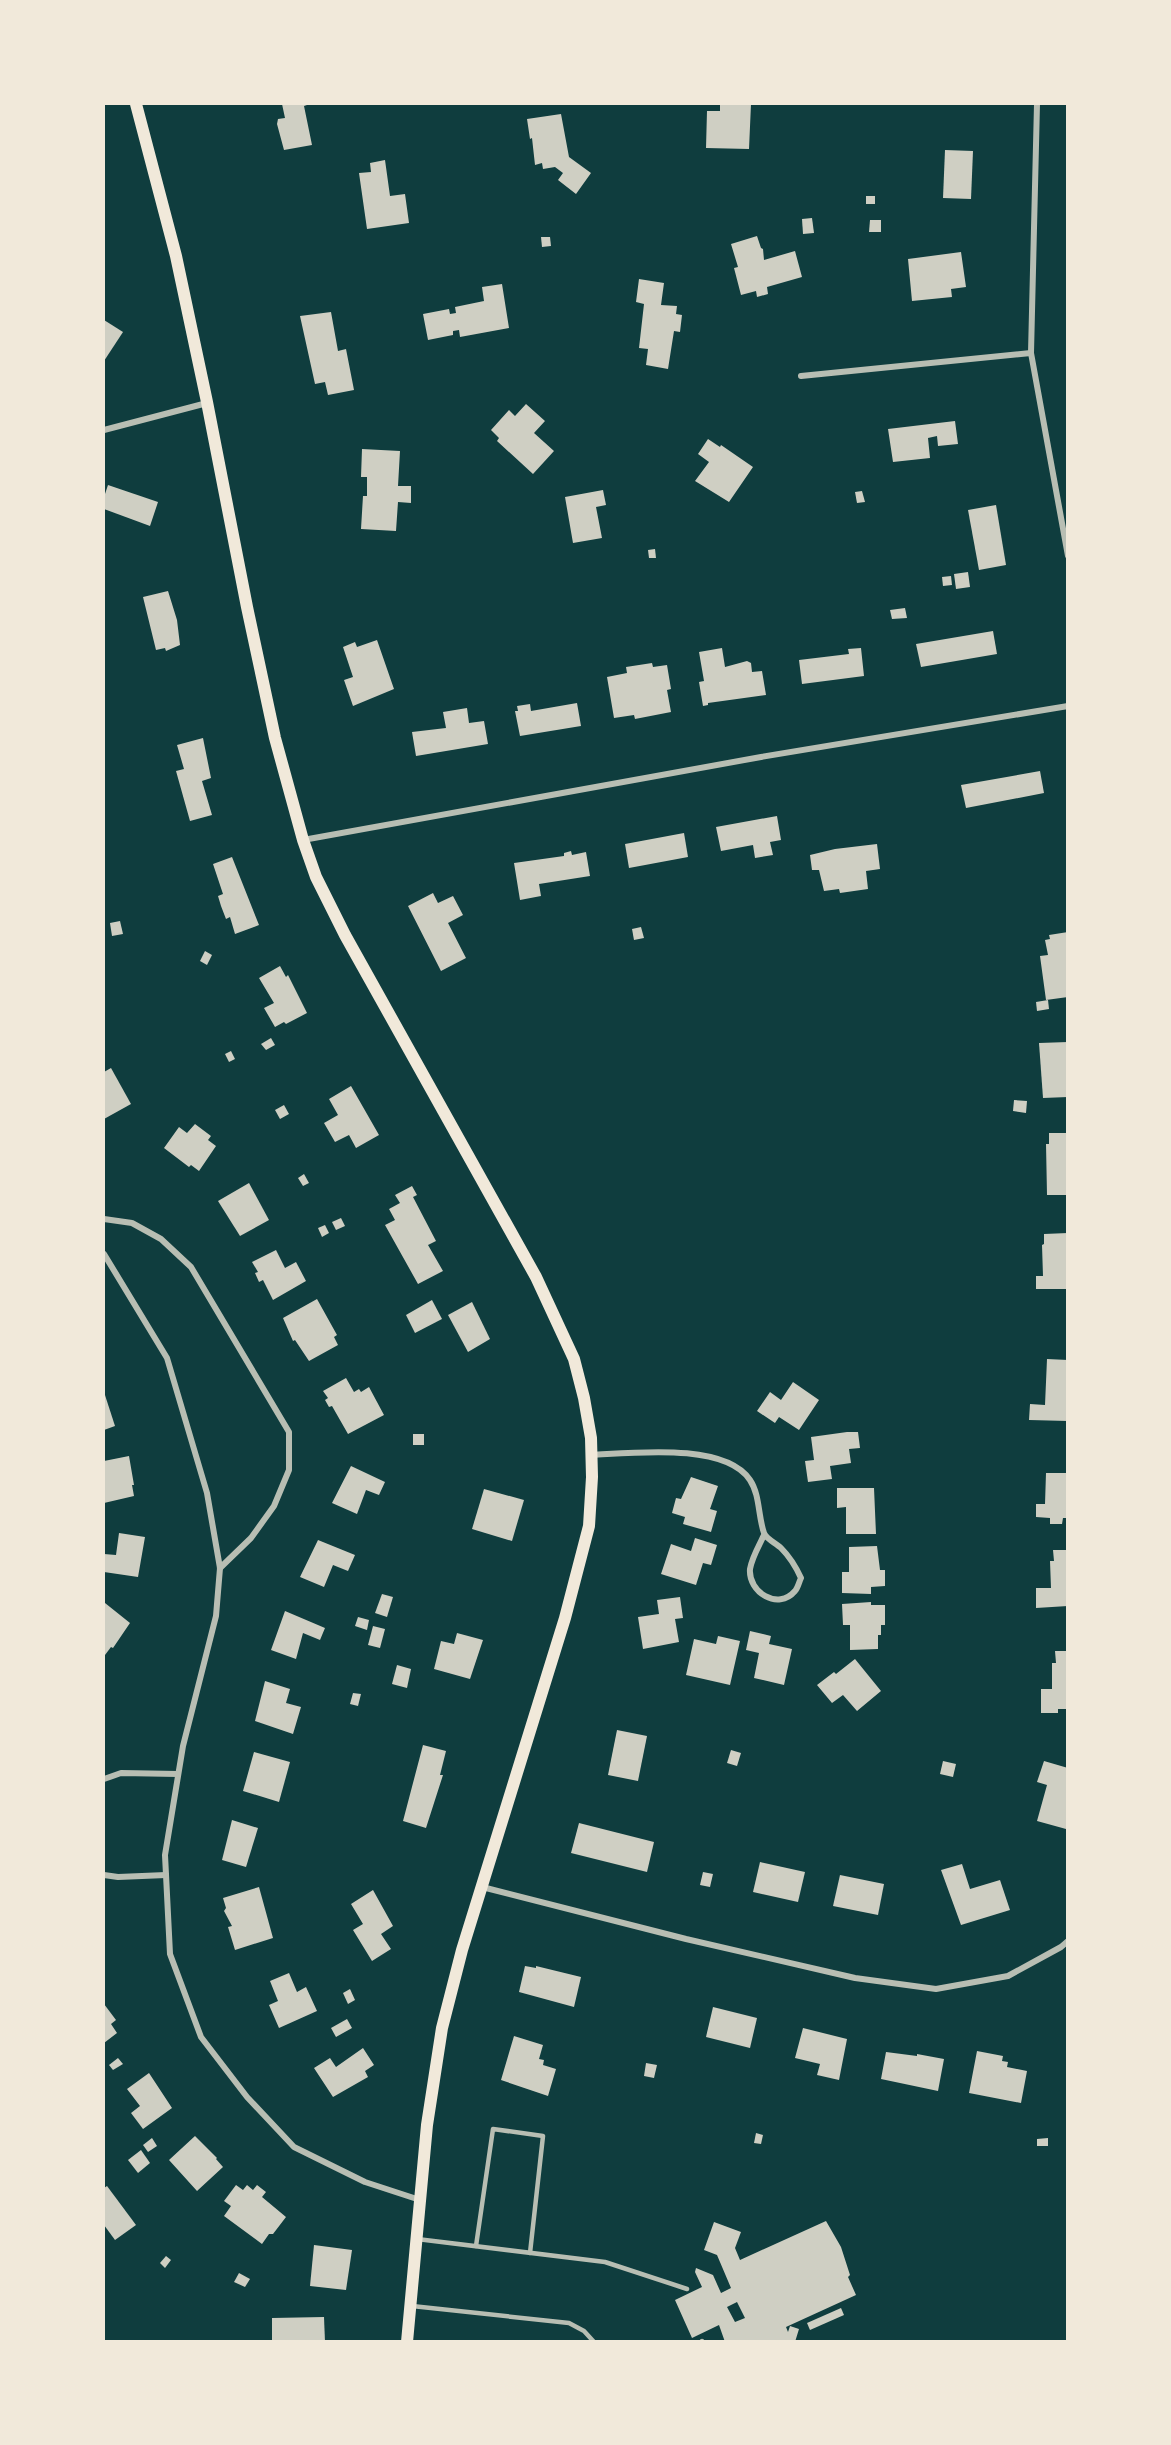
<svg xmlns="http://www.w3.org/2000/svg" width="1171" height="2445" font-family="'Fira Sans Condensed',sans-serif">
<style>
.building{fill:#cfcfc3;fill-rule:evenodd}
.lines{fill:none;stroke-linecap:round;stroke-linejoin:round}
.service{stroke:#b8beb3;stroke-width:4.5}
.minor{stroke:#b8beb3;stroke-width:6}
.secondary{stroke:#f1e9da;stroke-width:12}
</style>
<rect width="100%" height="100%" fill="#0f3d3e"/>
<!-- building -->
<g class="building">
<path d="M282,104H310L304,106L312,145L284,150L277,124L278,119L285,118Z"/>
<path d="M720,104H751L749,149L706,148L707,111H720Z"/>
<path d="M561,114L569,157L591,173L576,194L558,180L563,173L555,167L543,169L542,163L535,165L532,138L530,139L527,119Z"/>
<path d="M945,150L973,151L971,199L943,198Z"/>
<path d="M385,160L390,196L405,194L409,223L367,229L359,173L371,172L370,163Z"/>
<rect x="866" y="196" width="9" height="8"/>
<path d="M812,218L814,233L803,234L802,219Z"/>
<path d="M870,220H881V232H869Z"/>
<path d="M757,236L761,248L763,249L764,260L795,251L802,277L767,287L768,294L757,297L756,291L741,295L734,268L738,267L731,244Z"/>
<path d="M541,237H550L551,246L542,247Z"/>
<path d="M961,252L966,287L951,289L952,297L912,301L908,259Z"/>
<path d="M639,279L664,283L661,305L677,306L676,314L682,315L680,332L674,331L668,369L646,365L648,349L639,348L644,304L636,302Z"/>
<path d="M502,284L509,328L460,337L459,330L453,331V335L428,340L423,314L449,309L450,314L456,313L455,307L484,301L482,287Z"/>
<path d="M331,312L338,351L346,349L354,390L328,395L325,382L315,384L300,316Z"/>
<path d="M104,320L123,332L104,361Z"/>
<path d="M526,404L545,421L534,433L554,451L533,474L497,441L499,438L491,430L509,410L515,416Z"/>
<path d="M955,421L958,444L938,446L937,436L928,438L930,458L893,462L888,429Z"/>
<path d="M708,439L720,447L721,445L753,467L729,502L695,481L709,462L698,454Z"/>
<path d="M362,449L400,451L398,486H411V503L398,502L396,531L361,529L363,496H367V477H361Z"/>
<path d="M108,485L158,502L150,526L104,509V497Z"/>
<path d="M603,490L606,505L596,507L602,538L573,543L565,497Z"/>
<path d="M862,491L865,502L857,503L855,492Z"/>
<path d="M996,505L1006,565L979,570L968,510Z"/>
<path d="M655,549L656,558H649L648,550Z"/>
<path d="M968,572L970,587L956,589L954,574Z"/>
<path d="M951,576L952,585L943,586L942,577Z"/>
<path d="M168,591L177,620L180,645L166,651L165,648L156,650L143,597Z"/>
<path d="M905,608L907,618L892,619L890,610Z"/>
<path d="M993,631L997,654L921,667L916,644Z"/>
<path d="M377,640L394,689L353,706L344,680L353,677L343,647L355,642L357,647Z"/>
<path d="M722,648L725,667L747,661L751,663L752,672L762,671L766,695L708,703V705L703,706L699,682L704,681L699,652Z"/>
<path d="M861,648L864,676L802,684L799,660L849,654L848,649Z"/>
<path d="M652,663L653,667L667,665L671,689L667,690L671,712L635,719L634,715L614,718L607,677L627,673L626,667Z"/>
<path d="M577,703L581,726L520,736L515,711H518L517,706L530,704L531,711Z"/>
<path d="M467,708L469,723L484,721L488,744L416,756L412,732L446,728L443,712Z"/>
<path d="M203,738L211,778L202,781L212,815L190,821L176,771L184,769L177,745Z"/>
<path d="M1040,771L1044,793L966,808L961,785Z"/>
<path d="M777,816L781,840L770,842L773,855L755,858L753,845L721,851L716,827Z"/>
<path d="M684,833L688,857L629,868L625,844Z"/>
<path d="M877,844L880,869L866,871L868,889L840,893L839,889L824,891L819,870H812L810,855L835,849Z"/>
<path d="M571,851L572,855L586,852L590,876L539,884L541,896L520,900L514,863L564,856V853Z"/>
<path d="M232,857L259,925L235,934L230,917L226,919L221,906L218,896L223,894L213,864Z"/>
<path d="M433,893L438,903L453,896L463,915L448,923L466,958L441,971L408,906Z"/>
<path d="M120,921L123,934L112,936L110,923Z"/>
<path d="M641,927L644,938L634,940L632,929Z"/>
<path d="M1068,932V997L1046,1000L1040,956L1048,955L1045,940L1050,939L1049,935Z"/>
<path d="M205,951L212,955L207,965L200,961Z"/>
<path d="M280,966L286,977L288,975L307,1013L286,1024L284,1022L275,1027L264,1008L274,1003L259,978Z"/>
<path d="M1048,1000L1049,1009L1037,1011L1036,1002Z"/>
<path d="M271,1038L275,1045L266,1050L261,1044Z"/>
<path d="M1068,1042V1097L1043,1098L1039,1043Z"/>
<path d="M231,1051L235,1059L229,1062L225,1054Z"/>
<path d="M111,1068L131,1104L104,1119V1072Z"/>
<path d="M351,1086L379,1135L356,1148L349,1135L335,1142L324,1123L338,1115L329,1099Z"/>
<path d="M1014,1100L1027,1101L1026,1113L1013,1111Z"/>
<path d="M284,1105L289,1114L280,1119L275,1110Z"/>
<path d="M195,1124L211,1136L208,1140L216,1146L199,1171L191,1165L189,1167L164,1148L179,1127L187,1133Z"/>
<path d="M1049,1133H1068V1195H1047L1046,1144H1049Z"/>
<path d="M304,1174L309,1183L303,1186L298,1178Z"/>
<path d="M249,1183L269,1220L240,1236L218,1201Z"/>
<path d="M412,1186L417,1195L413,1197L436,1241L428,1245L443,1271L418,1284L385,1225L395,1220L389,1209L400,1203L395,1195Z"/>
<path d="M341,1218L345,1226L336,1230L332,1222Z"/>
<path d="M325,1225L329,1233L322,1237L318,1228Z"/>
<path d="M1068,1233V1289H1036V1276H1043L1042,1245L1044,1244V1234Z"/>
<path d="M276,1250L285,1268L296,1262L306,1281L273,1300L263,1280L259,1282L255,1273L258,1272L252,1262Z"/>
<path d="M317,1299L337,1335L334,1337L338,1345L309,1361L295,1340L293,1341L283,1318Z"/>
<path d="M432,1300L442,1319L415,1333L406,1315Z"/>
<path d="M472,1302L490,1339L468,1352L448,1315Z"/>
<path d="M1047,1359L1068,1360V1421L1029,1420L1030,1404L1045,1405Z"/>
<path d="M346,1378L354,1392L359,1389L361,1392L369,1387L384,1415L348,1434L332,1406L329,1407L325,1400L328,1398L323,1391Z"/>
<path d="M793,1382L819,1400L799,1430L779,1417L775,1423L757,1411L770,1392L781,1400Z"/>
<path d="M104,1392L115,1426L104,1430Z"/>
<path d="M847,1432H858L860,1448L849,1449L851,1463L830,1466L832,1479L808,1482L805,1461L814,1460L811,1437Z"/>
<rect x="413" y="1434" width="11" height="11"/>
<path d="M129,1456L134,1485H132L134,1496L104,1503V1461Z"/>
<path d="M351,1466L385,1482L379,1495L366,1490L357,1514L332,1503Z"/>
<path d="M1046,1473H1068V1518H1063L1062,1524H1050V1518L1036,1517V1504H1045Z"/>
<path d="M691,1477L718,1486L710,1509L717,1511L711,1532L683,1524L685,1517L672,1513L676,1498L681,1499Z"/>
<path d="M837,1488H874L876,1534H846V1507L837,1508Z"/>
<path d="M484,1489L524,1500L512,1541L472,1529Z"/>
<path d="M119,1533L145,1537L138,1577L104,1572V1554L116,1555Z"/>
<path d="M695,1538L717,1545L711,1565L703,1563L696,1585L661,1574L671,1544L691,1551Z"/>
<path d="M318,1540L355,1555L348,1571L333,1565L324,1587L300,1577Z"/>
<path d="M877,1546L880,1570H885V1586L871,1587V1594L842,1593V1572H849V1547Z"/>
<path d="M1053,1550H1068V1606L1036,1608V1588H1051L1050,1561H1054Z"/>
<path d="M382,1594L393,1597L387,1617L375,1613Z"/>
<path d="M680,1597L683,1618L675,1619L679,1642L643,1649L638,1617L659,1614L657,1600Z"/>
<path d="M871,1602V1605H885V1625H881V1635H878V1649L850,1650V1625H843L842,1604Z"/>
<path d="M105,1603L130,1623L113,1648L111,1647L105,1655Z"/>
<path d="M285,1611L325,1628L320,1640L303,1633L296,1659L271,1650Z"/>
<path d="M358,1617L369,1620L367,1630L355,1626Z"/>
<path d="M373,1626L385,1629L380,1648L368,1645Z"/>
<path d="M750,1631L771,1636L769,1644L792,1649L784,1685L754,1678L759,1653L746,1650Z"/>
<path d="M457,1633L483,1640L470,1679L434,1669L441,1641L454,1644Z"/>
<path d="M718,1636L740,1641L730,1685L686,1675L694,1639L716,1644Z"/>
<path d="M1055,1651H1068V1709H1058V1713H1041V1689H1052V1663H1056Z"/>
<path d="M855,1659L881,1691L857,1711L843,1695L832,1703L817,1685L834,1672L836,1674Z"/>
<path d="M397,1665L411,1669L407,1688L392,1684Z"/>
<path d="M265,1681L290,1689L286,1703L301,1707L293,1734L255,1721Z"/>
<path d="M353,1693L361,1694L358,1706L350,1704Z"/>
<path d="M617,1730L647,1736L638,1781L608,1775Z"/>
<path d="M423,1745L446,1751L440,1775H443L426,1828L403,1821Z"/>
<path d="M731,1750L741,1753L737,1766L727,1763Z"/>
<path d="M254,1752L290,1762L279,1802L243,1791Z"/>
<path d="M943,1761L956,1764L953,1777L940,1774Z"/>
<path d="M1044,1761L1068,1768L1066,1829L1037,1821L1047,1785L1037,1782Z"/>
<path d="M232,1820L258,1828L246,1867L222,1860Z"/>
<path d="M579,1823L654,1842L647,1872L571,1853Z"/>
<path d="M760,1862L805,1872L798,1902L753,1892Z"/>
<path d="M962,1864L970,1889L1000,1880L1010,1910L961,1925L941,1870Z"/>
<path d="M703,1872L713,1874L710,1887L700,1885Z"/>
<path d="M840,1875L884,1884L878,1915L833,1906Z"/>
<path d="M259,1887L273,1938L235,1950L228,1927L232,1926L224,1911L226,1908L223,1898Z"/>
<path d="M373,1890L393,1926L381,1934L391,1949L372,1961L353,1930L363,1924L351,1904Z"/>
<path d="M525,1966L536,1968V1966L581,1977L574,2007L519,1992Z"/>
<path d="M289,1973L297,1992L306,1987L317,2011L279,2028L269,2005L278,2001L270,1981Z"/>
<path d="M350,1989L355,2000L348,2004L343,1993Z"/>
<path d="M104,2004L116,2020L111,2024L117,2033L104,2043Z"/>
<path d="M713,2007L757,2018L750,2048L706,2037Z"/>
<path d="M347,2019L352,2028L336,2037L331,2028Z"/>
<path d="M803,2028L847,2039L839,2080L817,2075L820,2064L795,2058Z"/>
<path d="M514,2036L543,2045L539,2059L544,2060L543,2065L556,2069L548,2096L501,2080Z"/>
<path d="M363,2048L374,2065L365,2071L368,2077L333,2097L314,2068L330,2058L336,2067Z"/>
<path d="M977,2051L1003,2056L1002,2061L1008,2062L1007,2067L1027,2071L1021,2103L969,2093Z"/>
<path d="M886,2052L917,2056V2054L944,2059L938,2091L881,2079Z"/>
<path d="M118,2058L123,2064L113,2070L109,2065Z"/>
<path d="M646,2063L657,2065L654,2078L644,2076Z"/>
<path d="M149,2073L172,2108L143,2129L131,2113L140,2106L127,2089Z"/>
<path d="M756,2133L763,2135L761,2144L754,2143Z"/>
<path d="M195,2136L217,2158L216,2159L223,2167L197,2191L169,2160Z"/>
<path d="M152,2138L157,2146L148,2152L143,2145Z"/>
<path d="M1048,2138V2146H1037V2139Z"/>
<path d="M141,2150L150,2163L138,2173L128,2160Z"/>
<path d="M236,2185L243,2190L247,2185L253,2190L257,2185L266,2192L262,2197L286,2217L273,2234H269L262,2244L224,2216L231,2206L224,2201Z"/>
<path d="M107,2186L136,2225L115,2240L104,2225V2188Z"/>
<path d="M826,2221L841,2247L850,2275L848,2277L856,2295L786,2327L788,2332L790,2326L799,2329L795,2342H725L719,2325L692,2338L675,2300L702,2287L695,2272L696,2268L713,2275L721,2293L731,2288L717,2255L704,2250L714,2222L741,2232L735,2248L740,2260ZM737,2302L745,2318L735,2322L727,2307Z"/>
<path d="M314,2245L352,2250L346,2290L310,2286Z"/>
<path d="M166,2256L171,2260L165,2268L160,2263Z"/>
<path d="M239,2273L250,2279L245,2287L234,2282Z"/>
<path d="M841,2308L844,2315L810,2330L807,2323Z"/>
<path d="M324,2317L325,2342H272V2318Z"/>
</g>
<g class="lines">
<!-- service -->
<g class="service">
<path d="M417,2239L605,2262L687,2289"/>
<path d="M476,2246L493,2129L543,2136L530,2253"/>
<path d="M412,2306L569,2323L584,2331L594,2342"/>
<path d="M702,2342V2341"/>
</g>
<!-- minor -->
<g class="minor">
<path d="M1037,104L1031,353L1068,556"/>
<path d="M801,376L1031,353"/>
<path d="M104,430L207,403"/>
<path d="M303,840L761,757L1068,706"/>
<path d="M104,1219L132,1223L161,1239L191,1267L289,1432V1470L274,1506L251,1538L220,1568"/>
<path d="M104,1254L167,1358L207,1493L220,1568L216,1616L183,1746L165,1855L170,1954L201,2037L247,2097L294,2147L365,2182L420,2200"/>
<path d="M592,1455C632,1453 725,1442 750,1480C760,1495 758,1516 764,1533C766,1539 776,1543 781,1548C790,1557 796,1567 801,1578C799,1582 798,1588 795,1591C778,1611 748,1592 750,1569C752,1557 759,1546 764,1535"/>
<path d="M104,1779L121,1773L178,1774"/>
<path d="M104,1875L118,1877L166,1875"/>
<path d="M482,1887L686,1939L855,1978L936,1989L1008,1976L1061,1947L1068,1941"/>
</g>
<!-- secondary -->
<path class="secondary" d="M136,104L176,256L207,402L247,607L275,738L303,840L316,877L345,935L536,1277L574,1359L584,1398L591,1438L592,1477L589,1526L565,1618L462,1950L442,2028L427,2125L407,2342"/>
</g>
<!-- border -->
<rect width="1171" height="2445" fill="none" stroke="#f1e9da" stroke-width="210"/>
</svg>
